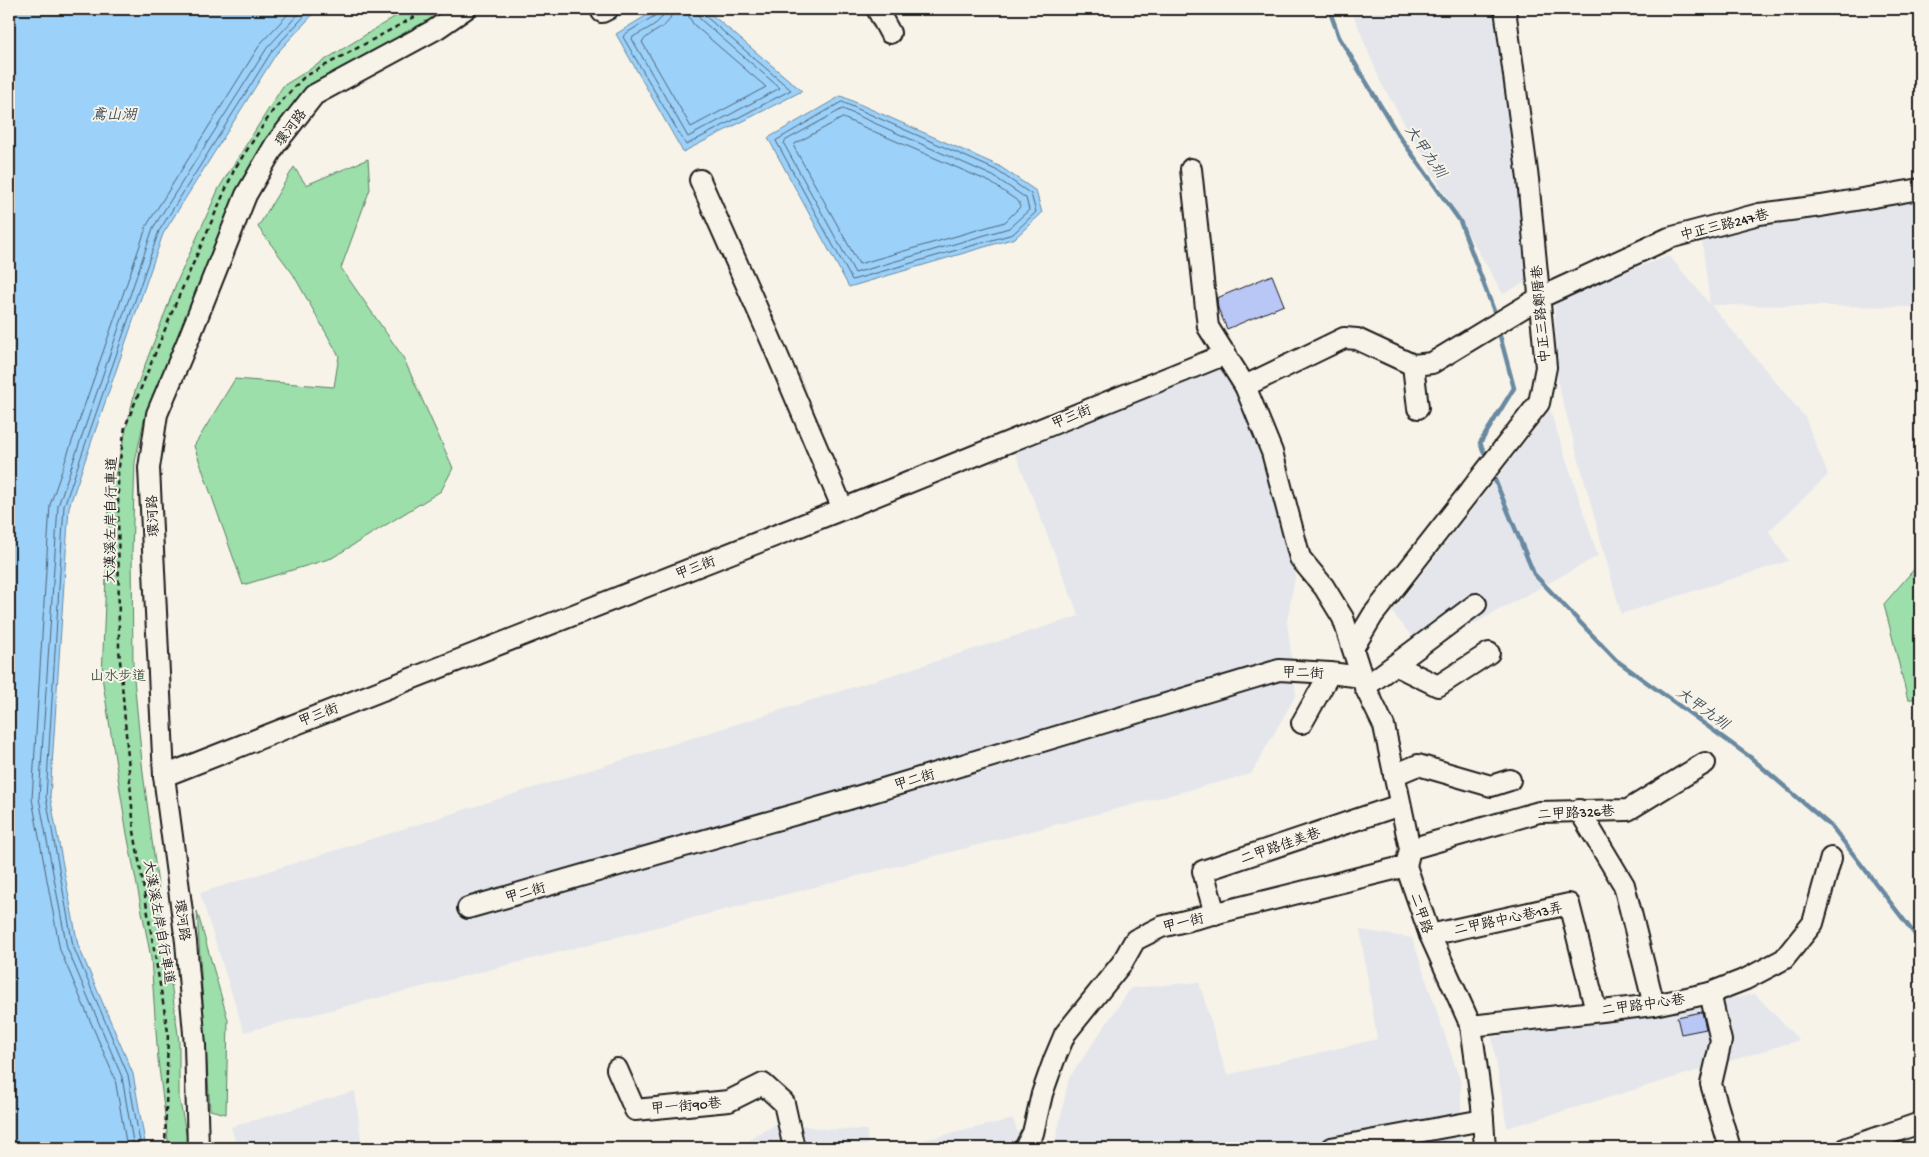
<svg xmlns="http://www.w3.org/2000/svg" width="1929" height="1157" font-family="'Gochi Hand','LXGW WenKai TC',sans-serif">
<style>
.built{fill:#e4e6ec}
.green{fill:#9cdfaa;stroke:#5c7e63}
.water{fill:#9cd1fa;stroke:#6989a1}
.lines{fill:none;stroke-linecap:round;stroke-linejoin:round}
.shore{stroke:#4f6475;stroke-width:1}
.stream{stroke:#6989a1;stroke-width:4.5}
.building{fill:#b9c7f7;stroke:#1c1c1c}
.minor-casing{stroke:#1c1c1c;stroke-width:24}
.path{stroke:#1c1c1c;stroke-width:2.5;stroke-dasharray:5 4;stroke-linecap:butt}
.minor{stroke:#f7f3e8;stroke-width:20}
.labels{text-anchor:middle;stroke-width:4;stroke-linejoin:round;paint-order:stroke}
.street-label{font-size:14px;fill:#1c1c1c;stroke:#f7f3e8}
.park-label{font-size:14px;fill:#425647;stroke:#f7f3e8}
.water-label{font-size:15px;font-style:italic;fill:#42525f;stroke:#f7f3e8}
</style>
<rect width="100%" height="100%" fill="#f7f3e8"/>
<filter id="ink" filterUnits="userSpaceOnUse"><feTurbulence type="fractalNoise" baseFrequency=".02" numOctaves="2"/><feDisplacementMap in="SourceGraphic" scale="10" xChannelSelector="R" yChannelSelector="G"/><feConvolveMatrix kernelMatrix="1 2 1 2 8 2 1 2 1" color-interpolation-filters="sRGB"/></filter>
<g filter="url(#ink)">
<!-- built -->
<g class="built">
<path d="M1351,9H1499L1507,76L1527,281L1503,294L1381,83Z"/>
<path d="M1920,197V307L1711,305L1805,417L1828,475L1769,531L1788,561L1621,614L1558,384L1554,297L1669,256L1710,304L1701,233Z"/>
<path d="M1230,366L1298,561L1287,621L1296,695L1251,774L858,876L244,1032L200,893L1079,616L1014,450Z"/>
<path d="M1550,410L1598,556L1424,651L1392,612Z"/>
<path d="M1360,930L1412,938L1461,1083V1148H1054L1069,1078L1131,988L1199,982L1227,1075L1377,1039Z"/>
<path d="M1755,994L1799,1040L1507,1128L1492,1037Z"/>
<path d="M355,1091L362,1148H237L231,1127Z"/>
<path d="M1013,1119L1023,1148H889Z"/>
<path d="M785,1121L820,1129L867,1130L868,1148H743L755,1135Z"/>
</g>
<!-- green -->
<g class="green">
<path d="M407,9H452L357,62L250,171L215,244L144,420L135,462L132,551L133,668L143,773L179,1042V1097L189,1148H169L158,1060L151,958L127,834L102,677L109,501L135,391L176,284L219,188L283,86Z"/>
<path d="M368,159L370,189L341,268L403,357L453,468L441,491L332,558L243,585L194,446L235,379L334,387L339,356L293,274L258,227L294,167L306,185Z"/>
<path d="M1920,565V697L1908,700L1884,604L1916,567Z"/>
<path d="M197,911L228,1020L226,1114L210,1110Z"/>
</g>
<!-- water -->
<g class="water">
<path d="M9,9H318L276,54L163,234L69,507L50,796L78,945L133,1074L146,1148H9Z"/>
<path d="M657,9H705L802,91L683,152L616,34Z"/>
<path d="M841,96L999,166L1036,191L1042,213L1015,238L849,287L768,138Z"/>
</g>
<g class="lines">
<!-- shore -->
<g class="shore">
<path d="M659,9L656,15L625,34L623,37L686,145L791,90L704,15L702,9"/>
<path d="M665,9C664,23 644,30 633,37L632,39L688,137L780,88L700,19L696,9"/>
<path d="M672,9C672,29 652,29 642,42L691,127L766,87L694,25L689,17L688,9"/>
<path d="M842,102L996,170L1031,194L1036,212L1013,234L852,280L776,141Z"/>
<path d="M843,109L993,176L1026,198L1029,210L1009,228L855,273L784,144L785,141Z"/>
<path d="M843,118L990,182L1019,202L1020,207L1005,222L859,264L794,147L795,144Z"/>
<path d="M127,1148L115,1079L60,950L32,799L50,505L147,225L261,43L293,9"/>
<path d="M134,1148L122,1077L67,948L39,798L58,506L153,228L267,48L303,9"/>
<path d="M141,1148L128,1075L73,946L46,797L64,506L159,231L272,51L311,9"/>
</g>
<!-- stream -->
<g class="stream">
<path d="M1329,9L1339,37L1397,133L1460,221L1494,311"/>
<path d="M1484,452L1480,443L1514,388L1500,336"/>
<path d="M1495,480L1534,574L1616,660L1750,757L1833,828L1920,941"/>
</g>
</g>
<!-- building -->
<g class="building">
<path d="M1272,275L1284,305L1227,329L1218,308L1217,298Z"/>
<path d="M1702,1012L1706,1029L1681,1034L1677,1017Z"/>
</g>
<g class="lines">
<!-- minor casing -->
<g class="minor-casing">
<g id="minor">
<path d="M877,9L890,33"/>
<path d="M602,12L608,9"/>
<path d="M1191,169L1208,327L1245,386L1272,452L1300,558L1324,587L1343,618L1365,687L1384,726L1410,849L1406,866L1430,935L1471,1026L1482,1106L1485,1148"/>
<path d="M700,180L771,340L843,509"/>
<path d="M1413,365L1418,408"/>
<path d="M1245,386L1344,338L1357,339L1413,365L1432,363L1539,298L1669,238L1759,214L1821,206L1920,189"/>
<path d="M1353,648L1373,615L1539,403L1546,367L1528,179L1505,9"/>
<path d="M1395,665L1438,686L1489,653"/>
<path d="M1365,687L1476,604"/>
<path d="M1302,723L1330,673"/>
<path d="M1394,775L1418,765L1491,786L1510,780"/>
<path d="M164,776L843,509L1226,354"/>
<path d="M1579,810L1624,885L1654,1005"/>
<path d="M1410,849L1539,812L1628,810L1705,763"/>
<path d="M468,908L856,797L1279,670L1330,673L1362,677"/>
<path d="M1215,914L1203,871L1400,805"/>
<path d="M1430,935L1569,904L1596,1011"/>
<path d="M1710,993L1721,1041L1711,1084L1730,1148"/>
<path d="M1471,1026L1654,1005L1710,993L1746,979L1784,959L1813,923L1831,858"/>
<path d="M617,1069L635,1110L729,1101L763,1084L784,1103L794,1148"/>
<path d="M198,1148L195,1045L186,942L164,776L149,468L157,414L189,338L246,195L275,145L314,95L436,29L465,9"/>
<path d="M1025,1148L1033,1133L1042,1094L1054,1060L1065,1034L1122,963L1135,940L1161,927L1406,866"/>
<path d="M1331,1148L1483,1120"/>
<path d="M1847,1148L1920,1123"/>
</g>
</g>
<!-- path -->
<path class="path" d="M165,1148L168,1032L134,831L119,648L118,473L125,427L175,305L235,168L274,109L304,77L429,9"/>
<!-- minor -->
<use href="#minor" class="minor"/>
</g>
</g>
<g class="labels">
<!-- street labels -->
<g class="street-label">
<text transform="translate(290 127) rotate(-53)" y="5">環河路</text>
<text transform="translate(1724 224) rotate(-14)" y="5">中正三路247巷</text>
<text transform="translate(1540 314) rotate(-95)" y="5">中正三路鄭厝巷</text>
<text transform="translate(1071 416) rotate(-22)" y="5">甲三街</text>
<text transform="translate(152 516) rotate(-93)" y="5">環河路</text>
<text transform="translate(110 520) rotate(-89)" y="5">大漢溪左岸自行車道</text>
<text transform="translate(695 567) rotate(-21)" y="5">甲三街</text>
<text transform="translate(1303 672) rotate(2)" y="5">甲二街</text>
<text transform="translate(318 714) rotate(-21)" y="5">甲三街</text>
<text transform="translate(914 779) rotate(-17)" y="5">甲二街</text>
<text transform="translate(1576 812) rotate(-3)" y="5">二甲路326巷</text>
<text transform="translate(1280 845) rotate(-19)" y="5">二甲路佳美巷</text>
<text transform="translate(525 892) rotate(-16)" y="5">甲二街</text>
<text transform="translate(1422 913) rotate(71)" y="5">二甲路</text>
<text transform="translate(1508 918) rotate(-12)" y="5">二甲路中心巷13弄</text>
<text transform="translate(183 920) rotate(82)" y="5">環河路</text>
<text transform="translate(160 922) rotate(80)" y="5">大漢溪左岸自行車道</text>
<text transform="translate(1183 922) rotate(-14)" y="5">甲一街</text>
<text transform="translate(1643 1004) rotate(-8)" y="5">二甲路中心巷</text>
<text transform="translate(686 1105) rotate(-5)" y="5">甲一街90巷</text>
</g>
<!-- park labels -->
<g class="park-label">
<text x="118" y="680">山水步道</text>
</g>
<!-- water labels -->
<g class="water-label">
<text x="114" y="119">鳶山湖</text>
<text transform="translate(1426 151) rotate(55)" y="5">大甲九圳</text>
<text transform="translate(1703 708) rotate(36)" y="5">大甲九圳</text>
</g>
</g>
<!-- margin -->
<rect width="1929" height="1157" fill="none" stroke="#f7f3e8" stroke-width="30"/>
<rect x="15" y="15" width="1899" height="1127" fill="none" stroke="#1c1c1c" stroke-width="2" filter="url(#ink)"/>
</svg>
